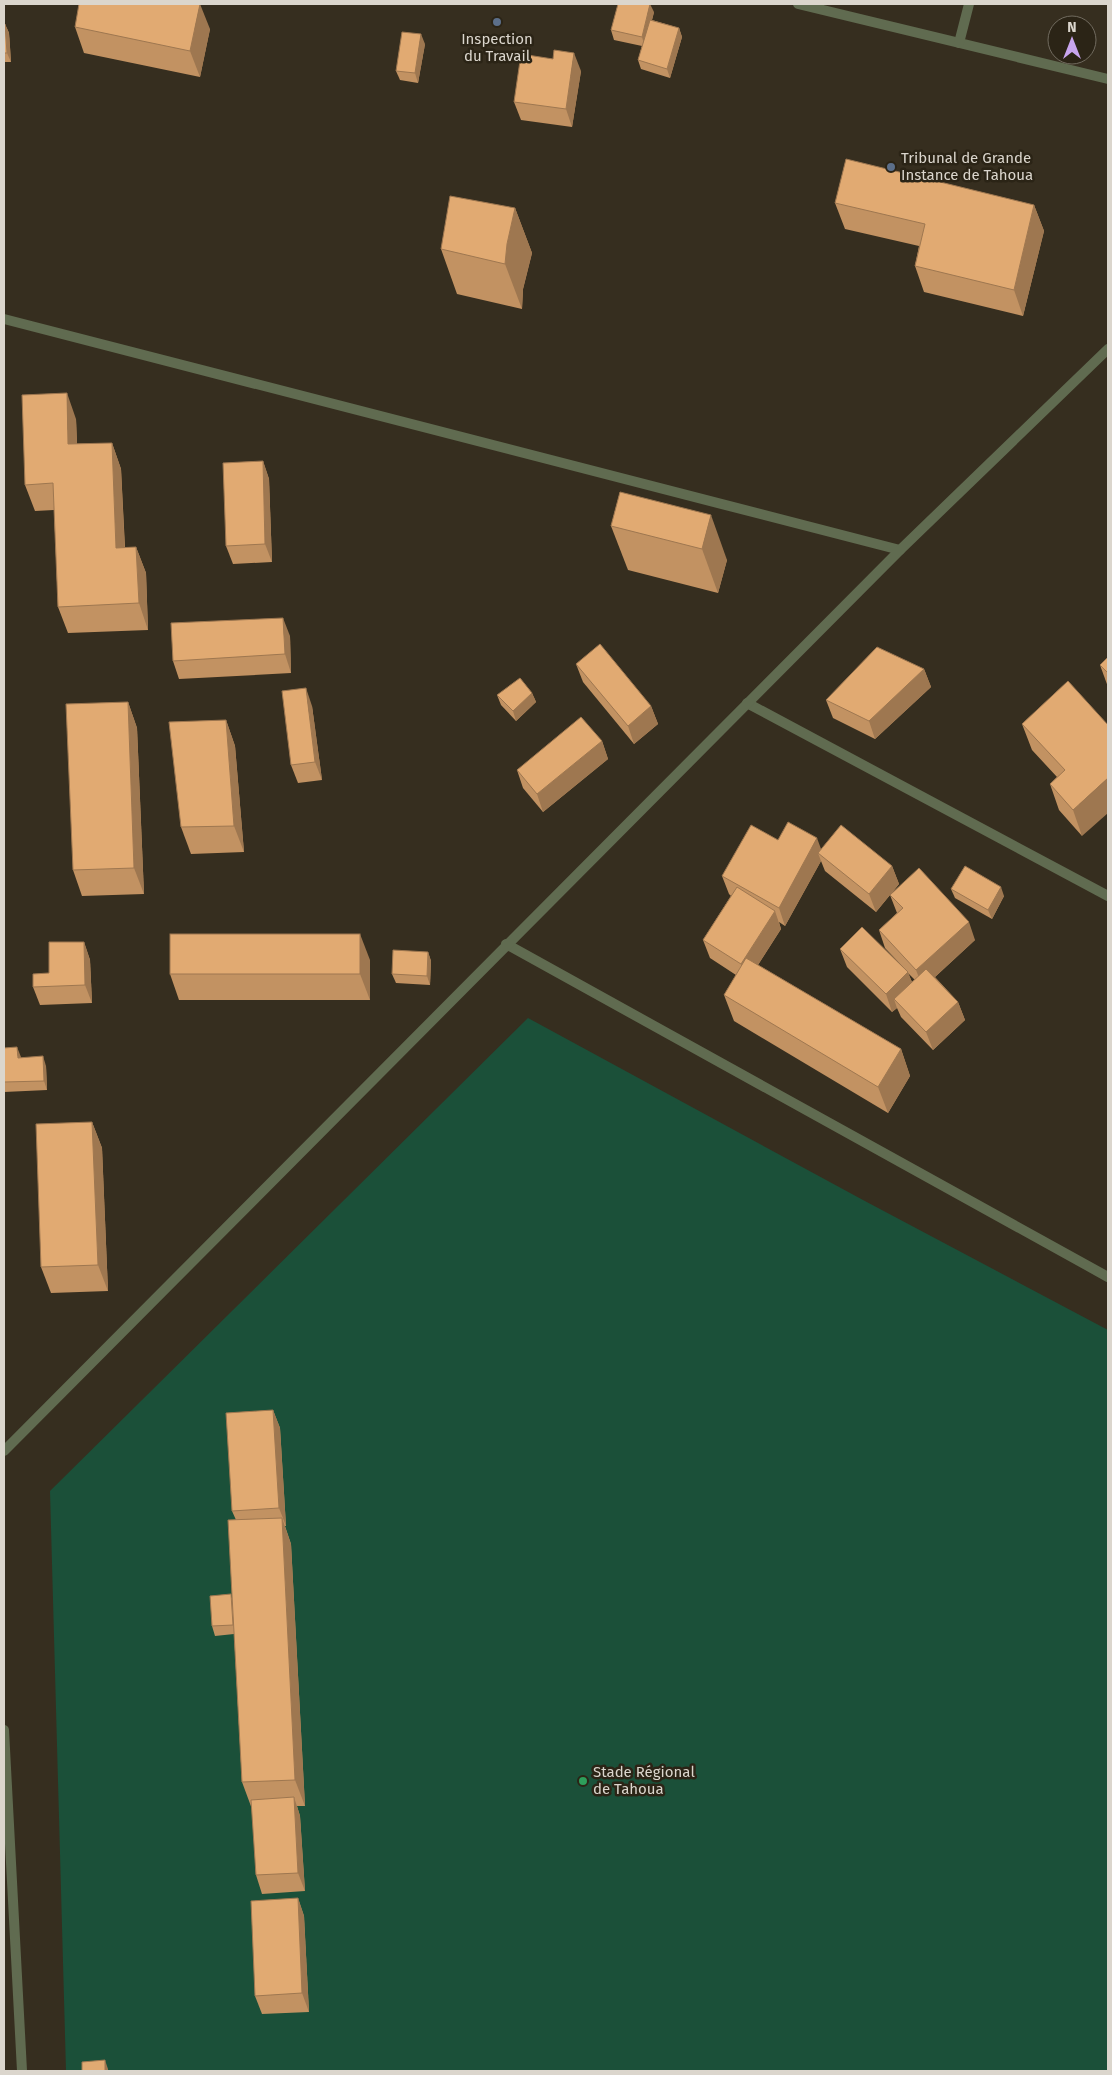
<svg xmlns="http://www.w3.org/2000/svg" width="1112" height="2075" font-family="'Fira Sans',sans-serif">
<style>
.green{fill:#1b5039}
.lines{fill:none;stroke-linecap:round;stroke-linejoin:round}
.minor{stroke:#606b50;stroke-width:10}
.tertiary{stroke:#606b50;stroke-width:10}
.wall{fill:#c29262;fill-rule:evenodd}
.shaded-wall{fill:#9e7750}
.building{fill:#e1aa72;stroke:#9e7750}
.service-dot{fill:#5c6f8a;stroke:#2b2416;stroke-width:2}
.leisure-dot{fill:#2e9e5b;stroke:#2b2416;stroke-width:2}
.labels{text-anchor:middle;stroke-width:5;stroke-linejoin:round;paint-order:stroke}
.poi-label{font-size:15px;fill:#dbd6cd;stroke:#2b2416;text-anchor:start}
</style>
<rect width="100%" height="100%" fill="#362e1f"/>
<!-- green -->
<path class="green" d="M528,1018L863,1200L1108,1330V2071H66L50,1491Z"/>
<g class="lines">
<!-- minor -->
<g class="minor">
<path d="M798,4L1108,79"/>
<path d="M959,43L969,4"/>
<path d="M4,319L900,550"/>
<path d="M747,703L1108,896"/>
<path d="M506,944L1108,1277"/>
<path d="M4,1451L900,550L1108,349"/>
</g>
<!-- tertiary -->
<path class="tertiary" d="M4,1730L22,2071"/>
</g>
<!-- wall -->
<g class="wall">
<path d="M654,12L652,20L679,28L682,37L670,78L641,69L638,60L642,46L614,40L611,30Z"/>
<path d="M4,24H5L9,33L11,62H4Z"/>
<path d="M75,27L210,29L200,77L84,53Z"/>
<path d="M425,44L418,83L400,80L396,71Z"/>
<path d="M581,71L572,127L521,120L514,102Z"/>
<path d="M835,203L1034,205L1044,231L1023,316L924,292L915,266L919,246L845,229Z"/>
<path d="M515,208L532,253L523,289L522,309L457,294L441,249Z"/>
<path d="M76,419L77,444L112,443L121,469L125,547H136L146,573L148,630L68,633L58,607L54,510L35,511L25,485Z"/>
<path d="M263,461L269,479L272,562L233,564L226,546Z"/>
<path d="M620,492L727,560L718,593L628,570L611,526Z"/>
<path d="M290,636L291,673L179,679L173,661Z"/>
<path d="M1108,657V687L1100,665Z"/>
<path d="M576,664L651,706L658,724L634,744L583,682Z"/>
<path d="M924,669L931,687L875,739L833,718L826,700Z"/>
<path d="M1068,681L1082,836L1059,810L1050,784L1057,777L1032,750L1022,724Z"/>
<path d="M532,693L536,702L516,721L501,705L497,695Z"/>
<path d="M128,702L137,728L144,894L82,896L73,870Z"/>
<path d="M312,706L322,780L298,783L291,765Z"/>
<path d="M226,720L235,746L244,852L191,854L181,827Z"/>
<path d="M602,741L608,759L543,812L523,788L517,770Z"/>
<path d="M778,840L892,866L899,884L891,894L975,940L935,977L958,1002L965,1020L933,1050L901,1017L897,1008L892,1012L847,967L840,949L904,968L885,948L879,930L897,913L890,895L876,912L825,871L821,861L785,926L779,922L781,929L758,965L901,1049L910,1076L888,1113L734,1021L724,995L736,975L710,958L703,940L731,896L729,894L722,876ZM908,973L915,980L912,982Z"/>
<path d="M951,889L1004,896L992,919L955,898Z"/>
<path d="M84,942L90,960L92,1003L40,1005L33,987Z"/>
<path d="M428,952L431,961L430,985L396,983L392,974Z"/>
<path d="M370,960V1000H179L170,974Z"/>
<path d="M4,1048L21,1058L46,1066L47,1090L4,1092Z"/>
<path d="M92,1122L102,1148L108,1291L51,1293L41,1267Z"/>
<path d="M273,1410L280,1428L286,1526H285L291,1544L305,1806H297L300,1816L305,1891L262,1894L256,1875L252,1809L242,1782L234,1634L215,1636L212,1626L232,1597L236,1520L232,1511Z"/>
<path d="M298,1898L304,1916L309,2012L262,2014L255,1996Z"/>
</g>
<!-- shaded-wall -->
<g class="shaded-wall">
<path d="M200,4L210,29L200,77L190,51Z"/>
<path d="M650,4L654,12L645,47L642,37Z"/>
<path d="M5,24L9,33L11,62L7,53Z"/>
<path d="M679,28L682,37L670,78L667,69Z"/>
<path d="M421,34L425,44L418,83L415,73Z"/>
<path d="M574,53L581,71L572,127L566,109Z"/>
<path d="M1034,205L1044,231L1023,316L1014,290Z"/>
<path d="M515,208L532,253L523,289L522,309L505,264L507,244Z"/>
<path d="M67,393L76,419L78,471L68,444Z"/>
<path d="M112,443L121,469L126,574L116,548Z"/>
<path d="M263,461L269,479L272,562L265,544Z"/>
<path d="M711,515L727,560L718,593L702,549Z"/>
<path d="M136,547L146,573L148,630L139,603Z"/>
<path d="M283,618L290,636L291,673L285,654Z"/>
<path d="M924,669L931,687L875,739L869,721Z"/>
<path d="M306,688L312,706L322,780L315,762Z"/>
<path d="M532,693L536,702L516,721L513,711Z"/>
<path d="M128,702L137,728L144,894L134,868Z"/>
<path d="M651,706L658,724L634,744L628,726Z"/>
<path d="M226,720L235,746L244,852L234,826Z"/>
<path d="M602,741L608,759L543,812L537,794Z"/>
<path d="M1108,778V813L1082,836L1073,810Z"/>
<path d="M817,838L824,857L818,853L821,861L785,926L779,908Z"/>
<path d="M892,866L899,884L876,912L869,894Z"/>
<path d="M1001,887L1004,896L992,919L988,910Z"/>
<path d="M775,911L781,929L747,982L741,964Z"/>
<path d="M969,922L975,940L923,988L916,970Z"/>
<path d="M360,934L370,960V1000L360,974Z"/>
<path d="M84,942L90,960L92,1003L85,985Z"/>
<path d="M428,952L431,961L430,985L427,976Z"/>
<path d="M908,972L915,990L894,999L897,1008L892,1012L886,994Z"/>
<path d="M958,1002L965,1020L933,1050L926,1032Z"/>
<path d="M17,1047L21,1057V1067L18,1058Z"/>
<path d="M901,1049L910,1076L888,1113L878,1087Z"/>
<path d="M43,1056L46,1066L47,1090L44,1081Z"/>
<path d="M92,1122L102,1148L108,1291L98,1265Z"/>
<path d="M273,1410L280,1428L286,1526L279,1508Z"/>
<path d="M282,1518L291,1544L305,1806L295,1780Z"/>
<path d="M294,1797L300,1816L305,1891L298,1873Z"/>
<path d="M298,1898L304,1916L309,2012L302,1993Z"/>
<path d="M105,2060L108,2069V2071H105Z"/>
</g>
<!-- building -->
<g class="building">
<path d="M79,4H200L190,51L75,27Z"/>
<path d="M618,4H650L642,37L611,30Z"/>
<path d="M650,20L679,28L667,69L638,60Z"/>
<path d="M4,24H5L7,53H4Z"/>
<path d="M402,32L421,34L415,73L396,71Z"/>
<path d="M554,50L574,53L566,109L514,102L521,54L553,59Z"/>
<path d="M846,159L1034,205L1014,290L915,266L925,224L835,203Z"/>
<path d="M450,196L515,208L507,244L505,264L441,249Z"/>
<path d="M67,393L68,444L112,443L116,548L136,547L139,603L58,607L53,483L25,485L22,395Z"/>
<path d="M263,461L265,544L226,546L223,463Z"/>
<path d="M620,492L711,515L702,549L611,526Z"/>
<path d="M283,618L285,654L173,661L171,623Z"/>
<path d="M600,644L651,706L628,726L576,664Z"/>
<path d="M877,647L924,669L869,721L826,700Z"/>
<path d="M1108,657V673L1100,665Z"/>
<path d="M520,678L532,693L513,711L497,695Z"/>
<path d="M1068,681L1108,725V778L1073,810L1050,784L1065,770L1022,724Z"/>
<path d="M306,688L315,762L291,765L282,691Z"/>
<path d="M128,702L134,868L73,870L66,704Z"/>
<path d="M581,717L602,741L537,794L517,770Z"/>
<path d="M226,720L234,826L181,827L169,722Z"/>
<path d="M788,822L817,838L779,908L722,876L751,825L778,840Z"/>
<path d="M841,825L892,866L869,894L818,853Z"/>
<path d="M965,866L1001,887L988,910L951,889Z"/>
<path d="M919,868L969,922L916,970L879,930L903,908L890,895Z"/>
<path d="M737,887L775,911L741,964L703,940Z"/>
<path d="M862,927L908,972L886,994L840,949Z"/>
<rect x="170" y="934" width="190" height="40"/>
<path d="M49,942H84L85,985L33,987V974L49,973Z"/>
<path d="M393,950L428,952L427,976L392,974Z"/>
<path d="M746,958L901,1049L878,1087L724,995Z"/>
<path d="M926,969L958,1002L926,1032L894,999Z"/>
<path d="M17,1047L18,1058L43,1056L44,1081L4,1082V1048Z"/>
<path d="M92,1122L98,1265L41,1267L36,1124Z"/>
<path d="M273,1410L279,1508L232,1511L226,1413Z"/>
<path d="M282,1518L295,1780L242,1782L228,1520Z"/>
<path d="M231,1594L233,1625L212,1626L210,1596Z"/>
<path d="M294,1797L298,1873L256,1875L251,1800Z"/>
<path d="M298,1898L302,1993L255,1996L251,1901Z"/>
<path d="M105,2060V2071H82V2062Z"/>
</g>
<!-- markers -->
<g class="service-dot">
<circle cx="497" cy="22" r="5"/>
<circle cx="891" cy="167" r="5"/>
</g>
<circle class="leisure-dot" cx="583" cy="1781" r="5"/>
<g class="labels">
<!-- poi labels -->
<g class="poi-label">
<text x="497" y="44" text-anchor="middle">Inspection<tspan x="497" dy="17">du Travail</tspan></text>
<text x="901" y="163">Tribunal de Grande<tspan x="901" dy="17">Instance de Tahoua</tspan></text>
<text x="593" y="1777">Stade Régional<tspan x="593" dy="17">de Tahoua</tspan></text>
</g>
</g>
<!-- border -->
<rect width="1112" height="2075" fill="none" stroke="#dbd6cd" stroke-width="10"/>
<!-- north arrow -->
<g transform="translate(1072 40)"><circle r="24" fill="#2b2416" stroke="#716b5f"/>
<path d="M0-4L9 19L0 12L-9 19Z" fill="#c8a5ee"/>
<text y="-8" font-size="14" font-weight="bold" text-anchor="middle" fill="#dbd6cd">N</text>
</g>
</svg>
